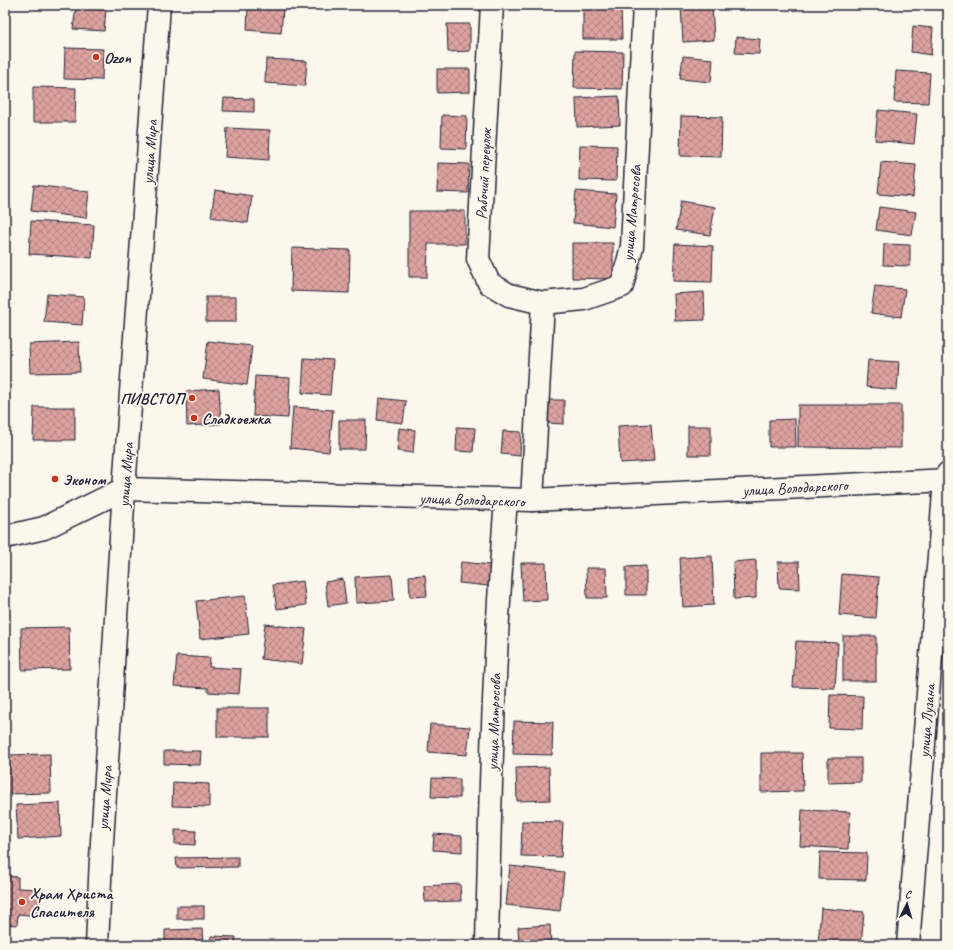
<svg xmlns="http://www.w3.org/2000/svg" width="953" height="950" font-family="Caveat,sans-serif">
<style>
.building{fill:url(#building-cross-hatch);stroke:#22223b}
.lines{fill:none;stroke-linecap:round;stroke-linejoin:round}
.street-casing{stroke:#22223b;stroke-width:25}
.secondary-casing{stroke:#22223b;stroke-width:25}
.street{stroke:#fbf7ec;stroke-width:22}
.secondary{stroke:#fbf7ec;stroke-width:22}
.poi-dot{fill:#c8321e;stroke:#fbf7ec;stroke-width:1.5}
.labels{text-anchor:middle;stroke-width:3.5;stroke-linejoin:round;paint-order:stroke}
.poi-label{font-size:16px;font-weight:bold;fill:#22223b;stroke:#fbf7ec;text-anchor:start}
.street-label{font-size:16px;fill:#22223b;stroke:#fbf7ec}
</style>
<defs>
<pattern id="building-cross-hatch" width="8" height="8" patternUnits="userSpaceOnUse"><rect width="8" height="8" fill="#dda39f"/><path d="M0 0l8 8M0 8l8-8" fill="none" stroke="#b38483"/></pattern>
</defs>
<rect width="100%" height="100%" fill="#fbf7ec"/>
<filter id="ink" filterUnits="userSpaceOnUse"><feTurbulence type="fractalNoise" baseFrequency=".025" numOctaves="2"/><feDisplacementMap in="SourceGraphic" scale="8" xChannelSelector="R" yChannelSelector="G"/><feConvolveMatrix kernelMatrix="1 2 1 2 8 2 1 2 1" color-interpolation-filters="sRGB"/></filter>
<g filter="url(#ink)">
<!-- building -->
<g class="building">
<path d="M427,5H477V9Z"/>
<path d="M583,5H621L622,39H583Z"/>
<path d="M712,5L714,40L683,42L681,7Z"/>
<path d="M248,6L283,8L281,33L247,30Z"/>
<path d="M76,7L106,10L104,31L73,29Z"/>
<path d="M447,24H470V51L448,52Z"/>
<path d="M913,26L933,28L931,55L911,52Z"/>
<path d="M736,37L760,39L759,54L735,53Z"/>
<path d="M65,48L103,49L102,80L64,79Z"/>
<path d="M575,51L623,52L622,89L574,88Z"/>
<path d="M683,56L713,59L711,82L680,79Z"/>
<path d="M266,59L307,61L305,86L265,83Z"/>
<path d="M437,69H470V92L437,93Z"/>
<path d="M896,71L930,73L928,103L894,102Z"/>
<path d="M33,87L76,88L75,122H33Z"/>
<path d="M619,96L620,125L577,127L576,98Z"/>
<path d="M224,98L254,99V112L223,111Z"/>
<path d="M878,110L917,114L914,144L875,140Z"/>
<path d="M442,115L467,116L466,149L441,148Z"/>
<path d="M681,116L722,117L721,157L680,156Z"/>
<path d="M227,128L270,130L269,160L225,157Z"/>
<path d="M580,145L617,146L616,181L579,180Z"/>
<path d="M881,162L916,165L913,197L878,194Z"/>
<path d="M438,163L469,164L468,193L437,192Z"/>
<path d="M34,185L89,192L86,218L31,211Z"/>
<path d="M215,190L252,196L248,223L211,217Z"/>
<path d="M576,191L616,194L613,227L573,223Z"/>
<path d="M681,201L715,207L710,235L676,230Z"/>
<path d="M879,207L916,212L912,235L876,230Z"/>
<path d="M409,211H465V244H428L427,277H409Z"/>
<path d="M31,221L94,225L92,258L29,254Z"/>
<path d="M572,243H613V279L572,278Z"/>
<path d="M675,244L713,246L712,282L673,281Z"/>
<path d="M884,244L910,245V266L883,265Z"/>
<path d="M292,248L350,250L349,293L291,291Z"/>
<path d="M875,286L905,289L901,317L871,313Z"/>
<path d="M704,292L705,320L675,321L674,294Z"/>
<path d="M47,294L84,297L82,325L44,322Z"/>
<rect x="206" y="297" width="30" height="25"/>
<path d="M208,341L252,346L247,385L203,379Z"/>
<path d="M79,342L80,372L30,373L29,344Z"/>
<path d="M304,358L333,360L330,395L302,393Z"/>
<path d="M868,360L899,362L897,390L866,387Z"/>
<path d="M255,376L290,378L288,418L253,416Z"/>
<path d="M219,389L221,424L187,426L186,391Z"/>
<path d="M379,398L406,401L403,423L377,420Z"/>
<path d="M547,400H564V424L546,423Z"/>
<path d="M798,405H901V448L798,447Z"/>
<path d="M34,407H75V440H33Z"/>
<path d="M293,407L333,410L329,452L290,448Z"/>
<path d="M795,419L796,447H769V420Z"/>
<path d="M339,420H366L365,449H339Z"/>
<path d="M651,424L654,461L620,463L618,426Z"/>
<rect x="688" y="426" width="23" height="29"/>
<path d="M457,427L475,428L473,452L456,451Z"/>
<path d="M399,428L415,430L413,453L397,451Z"/>
<path d="M503,431L521,432L520,456L501,454Z"/>
<path d="M712,556L714,605L683,607L680,558Z"/>
<path d="M756,560V598L734,599L733,562Z"/>
<path d="M461,562L491,565L489,586L459,583Z"/>
<path d="M778,562H799L800,589L779,588Z"/>
<path d="M521,563H546L547,600L523,601Z"/>
<path d="M646,566V595H626V567Z"/>
<path d="M586,568H606L607,598H587Z"/>
<path d="M842,574L879,577L876,618L839,615Z"/>
<path d="M392,575L394,601L356,603L355,577Z"/>
<path d="M425,575L427,596L410,597L409,576Z"/>
<path d="M343,579L346,603L328,606L325,582Z"/>
<path d="M303,581L306,605L277,609L273,585Z"/>
<path d="M245,596L249,634L200,639L196,601Z"/>
<path d="M265,624L306,629L302,664L261,659Z"/>
<path d="M69,627L70,669L22,670L21,628Z"/>
<rect x="843" y="636" width="33" height="45"/>
<path d="M796,641L838,643L835,688L793,687Z"/>
<path d="M177,656L210,658L209,667L241,669L239,694L208,692V688L174,686Z"/>
<path d="M830,695L863,696L862,729L829,728Z"/>
<rect x="217" y="708" width="52" height="29"/>
<path d="M514,721L553,722L552,755L513,754Z"/>
<path d="M430,724L470,727L467,755L428,752Z"/>
<path d="M164,751H201L200,765L164,764Z"/>
<path d="M761,753H802L803,791L761,792Z"/>
<path d="M50,754L51,793L7,794L6,755Z"/>
<path d="M828,758H861V782L828,783Z"/>
<path d="M549,767L550,800L517,801L516,768Z"/>
<path d="M432,778L460,779V798L431,797Z"/>
<path d="M173,782L209,784V807L172,806Z"/>
<path d="M60,803L61,836L18,839L16,805Z"/>
<path d="M802,810L850,812L848,849L800,846Z"/>
<path d="M522,821L563,822L561,857L521,856Z"/>
<path d="M175,830L196,831L195,845L175,844Z"/>
<path d="M434,834L462,836V852L433,850Z"/>
<path d="M820,852L867,853L866,880L819,879Z"/>
<path d="M238,857V867L177,868L176,858Z"/>
<path d="M510,866L564,872L560,911L506,905Z"/>
<path d="M5,876L18,877V888L41,889L39,916L18,914L17,925L5,924Z"/>
<path d="M460,884L461,901L425,902L424,886Z"/>
<rect x="177" y="906" width="27" height="13"/>
<path d="M821,908L864,912L861,945H818Z"/>
<path d="M550,925L551,945H519L518,927Z"/>
<path d="M202,929L203,945H165V930Z"/>
<path d="M211,936L236,937L235,945H210Z"/>
<path d="M5,942L42,943V945H5Z"/>
</g>
<g class="lines">
<!-- street casing -->
<g class="street-casing">
<g id="street">
<path d="M492,5L478,259L489,283L509,295L543,303"/>
<path d="M532,500L543,303L584,299L622,286L632,246L644,5"/>
<path d="M5,537L44,528L124,489L532,500L948,480"/>
<path d="M487,945C490,796 494,648 506,500"/>
<path d="M908,945L945,480L948,473"/>
</g>
</g>
<!-- secondary casing -->
<g class="secondary-casing">
<path id="secondary" d="M97,945L101,858L124,489L159,5"/>
</g>
<!-- street -->
<use href="#street" class="street"/>
<!-- secondary -->
<use href="#secondary" class="secondary"/>
</g>
</g>
<!-- markers -->
<g class="poi-dot">
<circle cx="96" cy="57" r="4"/>
<circle cx="192" cy="398" r="4"/>
<circle cx="194" cy="418" r="4"/>
<circle cx="55" cy="479" r="4"/>
<circle cx="22" cy="902" r="4"/>
</g>
<g class="labels">
<!-- poi labels -->
<g class="poi-label">
<text x="104" y="63">Ozon</text>
<text x="184" y="404" text-anchor="end">ПИВСТОП</text>
<text x="202" y="424">Сладкоежка</text>
<text x="63" y="485">Эконом</text>
<text x="30" y="899">Храм Христа<tspan x="30" dy="18">Спасителя</tspan></text>
</g>
<!-- street labels -->
<g class="street-label">
<text transform="translate(149 152) rotate(-86)" y="6">улица Мира</text>
<text transform="translate(483 174) rotate(-87)" y="6">Рабочий переулок</text>
<text transform="translate(631 213) rotate(-85)" y="6">улица Матросова</text>
<text transform="translate(125 475) rotate(-86)" y="6">улица Мира</text>
<text transform="translate(795 487) rotate(-3)" y="6">улица Володарского</text>
<text transform="translate(472 499) rotate(2)" y="6">улица Володарского</text>
<text transform="translate(926 721) rotate(-85)" y="6">улица Лузана</text>
<text transform="translate(493 722) rotate(-88)" y="6">улица Матросова</text>
<text transform="translate(104 798) rotate(-86)" y="6">улица Мира</text>
</g>
</g>
<!-- margin -->
<rect width="953" height="950" fill="none" stroke="#fbf7ec" stroke-width="20"/>
<rect x="10" y="10" width="933" height="930" fill="none" stroke="#22223b" stroke-width="1.5" filter="url(#ink)"/>
<!-- north arrow -->
<g transform="translate(907 904) rotate(5)" stroke="#fbf7ec" stroke-width="3" paint-order="stroke">
<path d="M0-3L7 15L0 10L-7 15Z" fill="#22223b"/>
<text y="-6" font-size="11" font-weight="bold" text-anchor="middle" fill="#22223b">С</text>
</g>
</svg>
